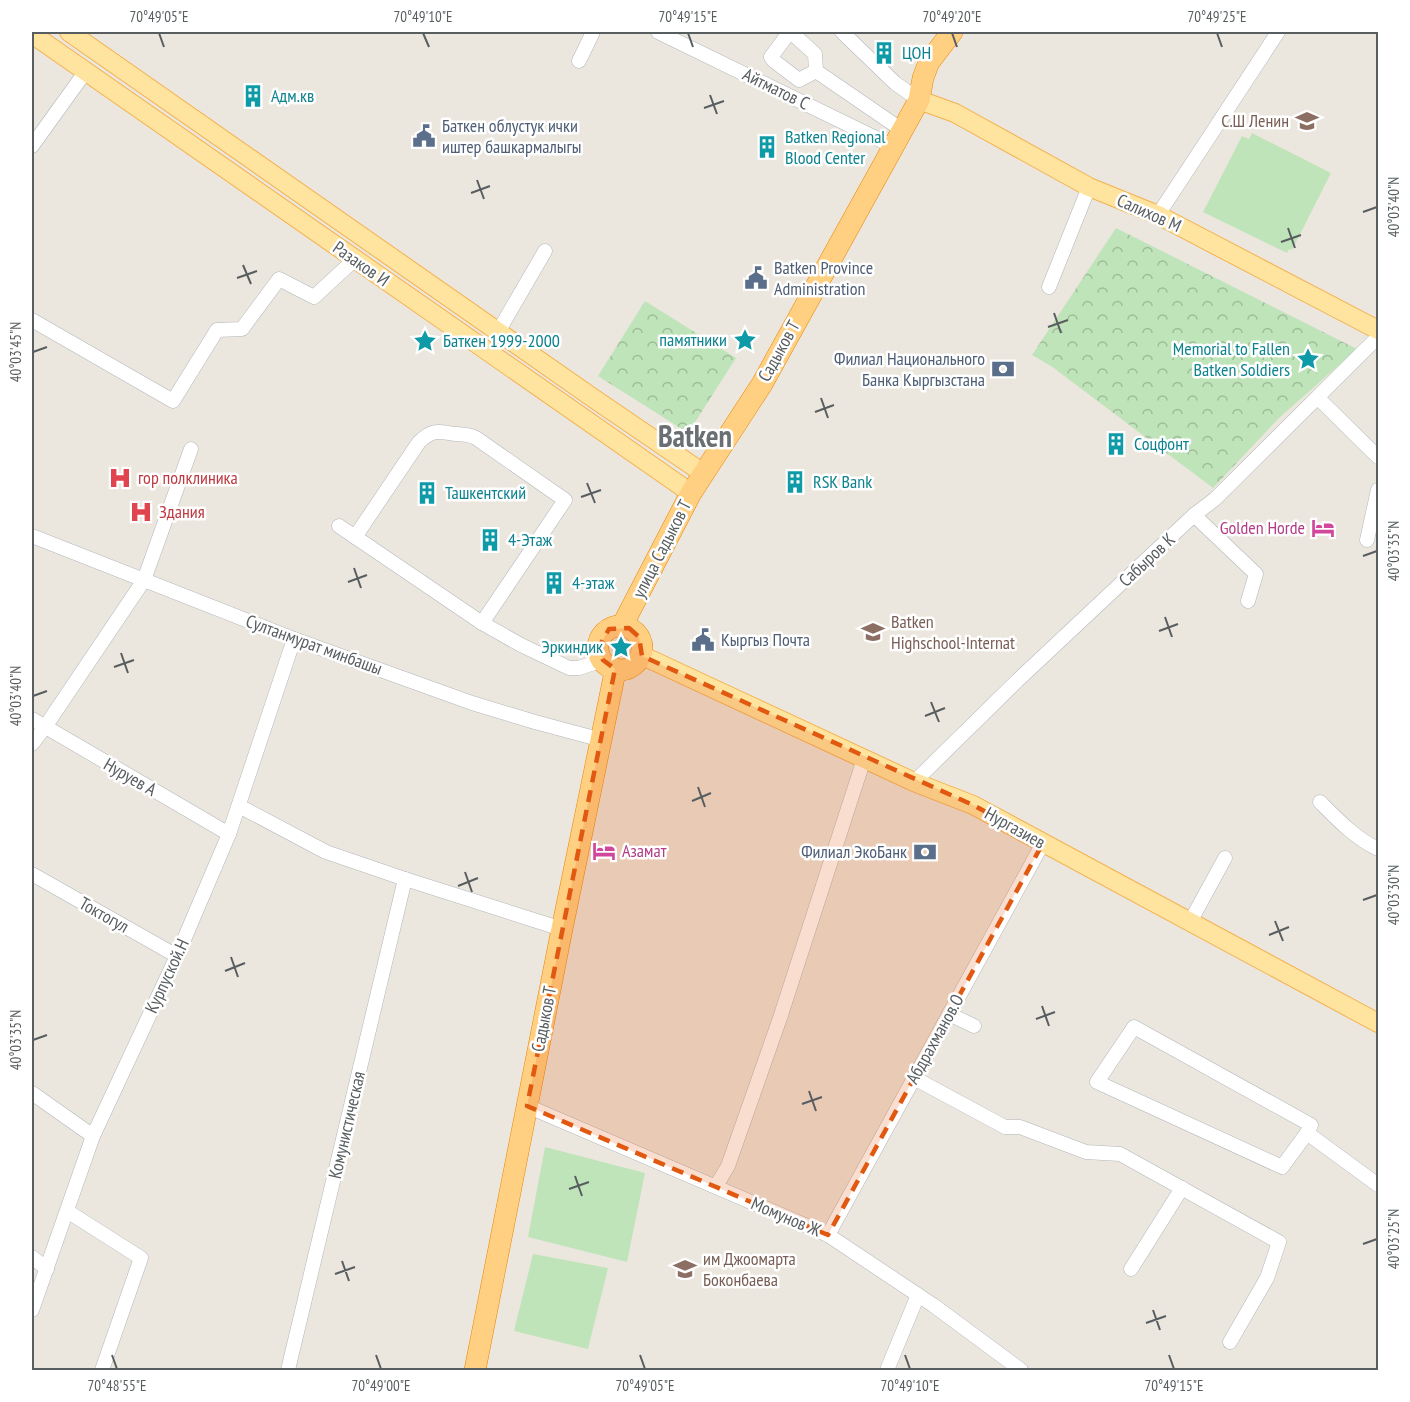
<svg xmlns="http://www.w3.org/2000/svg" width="1410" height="1402" font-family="'PT Sans Narrow',sans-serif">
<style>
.forest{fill:url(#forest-crowns)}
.pitch{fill:#bfe4b9}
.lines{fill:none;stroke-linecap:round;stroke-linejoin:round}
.minor-casing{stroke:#b2b6ba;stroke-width:15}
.major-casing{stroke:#f4b14f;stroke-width:20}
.highway-casing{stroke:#ea8400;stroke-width:22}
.minor{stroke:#fff;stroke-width:14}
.major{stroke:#ffe4a0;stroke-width:18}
.highway{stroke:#ffd082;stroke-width:21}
.marked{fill:#e15910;fill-opacity:0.2;stroke:#e15910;stroke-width:4.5;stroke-dasharray:12 8;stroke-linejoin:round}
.ticks{fill:none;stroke:#585d60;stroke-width:2}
.labels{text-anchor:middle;stroke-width:5;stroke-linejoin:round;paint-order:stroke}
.culture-label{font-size:18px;fill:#0d838f;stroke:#fff;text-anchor:start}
.street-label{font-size:18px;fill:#585d60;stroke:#fff}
.education-label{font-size:18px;fill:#785e54;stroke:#fff;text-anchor:start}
.service-label{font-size:18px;fill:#4e5e75;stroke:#fff;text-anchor:start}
.health-label{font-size:18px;fill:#be3a42;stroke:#fff;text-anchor:start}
.hotel-label{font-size:18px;fill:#b23c85;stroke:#fff;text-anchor:end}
.town-label{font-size:30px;font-weight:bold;fill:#696f72;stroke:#fff}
.neatline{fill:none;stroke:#585d60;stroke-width:2}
.ticks-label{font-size:15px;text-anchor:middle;fill:#585d60}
</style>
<defs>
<pattern id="forest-crowns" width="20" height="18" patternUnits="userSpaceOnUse" patternTransform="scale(1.5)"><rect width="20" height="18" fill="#bfe4b9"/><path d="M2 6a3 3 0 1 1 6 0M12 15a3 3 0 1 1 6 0" fill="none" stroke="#9ebc9a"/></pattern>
</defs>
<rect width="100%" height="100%" fill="#ece7de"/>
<!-- forest -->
<g class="forest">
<path d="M1116,228L1357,349L1279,418L1213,488L1051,366L1032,355Z"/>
<path d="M645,301L736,358L688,433L598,376Z"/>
</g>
<!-- pitch -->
<g class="pitch">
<path d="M1252,133L1331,173L1292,250L1289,249L1287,253L1203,212L1242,136L1249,139Z"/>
<path d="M545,1147L645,1173L627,1262L528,1237Z"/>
<path d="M533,1254L608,1268L588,1349L514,1331Z"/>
</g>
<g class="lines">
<!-- minor casing -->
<g class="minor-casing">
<g id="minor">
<path d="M658,32L886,143L892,149"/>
<path d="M842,32L895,83L919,100"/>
<path d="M788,34H793L815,54L816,71L799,80L774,61L771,57Z"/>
<path d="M579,61L593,32"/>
<path d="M816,71L902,130"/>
<path d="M32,146L86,71"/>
<path d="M1158,215L1278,32"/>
<path d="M1049,287L1089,187"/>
<path d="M32,320L173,401L217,330L242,329L279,279L314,297L355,259"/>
<path d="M498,332L545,251"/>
<path d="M1318,398L1378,457"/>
<path d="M1194,515L1256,574L1248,601"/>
<path d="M339,526L482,623L521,645L569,668H579L603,660"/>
<path d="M32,536L294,639L472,703L535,722L602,740"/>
<path d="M355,537L419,442C434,428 438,432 456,434C464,435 469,434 476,438L565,500L482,623"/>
<path d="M1367,540L1378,490"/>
<path d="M32,719L229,834"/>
<path d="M32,744L45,727L144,580L191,449"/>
<path d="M914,782L1018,680L1194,515L1215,499L1378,337"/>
<path d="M1320,802C1338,820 1355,838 1378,849"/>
<path d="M239,806L326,852L405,879L562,929"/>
<path d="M32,874L177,956"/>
<path d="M1190,922L1225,858"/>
<path d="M949,1014L974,1026"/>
<path d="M1134,1027L1311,1125L1307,1133L1282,1167L1097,1082Z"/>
<path d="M914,1078L1005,1127H1020L1086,1152L1120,1154L1279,1242L1267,1278L1230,1342"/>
<path d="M32,1093L93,1136"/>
<path d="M527,1106L828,1235L933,1305L1021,1370"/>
<path d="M1307,1133L1378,1185"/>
<path d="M716,1186L728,1166L780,1018L864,759"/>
<path d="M67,1211L141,1258L102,1370"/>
<path d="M828,1235L1043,843"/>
<path d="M32,1257L47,1269"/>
<path d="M1131,1269L1182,1188"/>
<path d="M32,1310L93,1136L177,956L229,834L294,639"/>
<path d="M288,1370L405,879"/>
<path d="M887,1370L918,1295"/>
</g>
</g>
<!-- major casing -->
<g class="major-casing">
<g id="major">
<path d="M69,32L593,398L703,473"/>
<path d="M32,34L691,493"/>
<path d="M919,100L955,113L1089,187L1158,215L1378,330"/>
<path d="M641,655L914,782L973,805L1378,1023"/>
</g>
</g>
<!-- highway casing -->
<g class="highway-casing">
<g id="highway">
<path d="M622,626L691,493L762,384L892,149L919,100L923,78L929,62L952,32"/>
<circle cx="620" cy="648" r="22"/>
<path d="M475,1370L562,929L614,677V668"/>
</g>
</g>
<!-- minor -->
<use href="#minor" class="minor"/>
<!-- major -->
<use href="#major" class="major"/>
<!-- highway -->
<use href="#highway" class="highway"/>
</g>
<!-- marked area -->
<path class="marked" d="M629,628L639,637L642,656L973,805L1043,843L828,1235L527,1106L615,669L603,660L599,647L609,629Z"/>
<!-- ticks -->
<path class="ticks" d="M159,33L164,47M423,33L429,47M688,33L693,47M952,33L957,47M1217,33L1222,47M710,95L717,114M704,108L724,101M477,180L484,199M471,193L490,186M1363,212L1377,207M1288,228L1295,248M1281,242L1301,235M243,265L251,284M237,278L257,271M1054,313L1061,333M1048,327L1068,320M33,352L47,347M821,398L828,418M815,412L834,405M587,483L595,503M581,497L601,490M1363,556L1377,551M354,568L361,588M348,582L367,575M1165,617L1172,637M1159,631L1178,624M121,653L128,673M114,667L134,660M33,696L47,691M931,702L939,722M925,716L945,708M698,787L705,807M692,801L711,793M465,872L472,892M458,886L478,878M1363,900L1377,895M1275,921L1283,941M1269,935L1289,927M231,957L238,977M225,971L245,963M1042,1006L1049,1026M1036,1019L1055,1012M33,1040L47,1035M809,1091L816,1111M802,1104L822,1097M575,1176L582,1196M569,1189L589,1182M1363,1244L1377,1239M342,1261L349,1281M335,1274L355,1267M1153,1310L1160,1330M1146,1323L1166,1316M112,1355L117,1369M376,1355L381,1369M640,1355L645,1369M905,1355L910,1369M1169,1355L1174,1369"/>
<!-- icons -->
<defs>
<g id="building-bare" transform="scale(1.8)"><path d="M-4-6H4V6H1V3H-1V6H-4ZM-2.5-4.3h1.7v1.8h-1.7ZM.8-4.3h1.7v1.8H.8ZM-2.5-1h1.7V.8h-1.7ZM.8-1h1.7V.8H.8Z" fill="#0f9aa8" stroke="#fff" stroke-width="2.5" paint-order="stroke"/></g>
<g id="school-bare" transform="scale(1.8)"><path d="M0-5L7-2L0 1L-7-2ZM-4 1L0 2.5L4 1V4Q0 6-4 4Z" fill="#8d6e63" stroke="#fff" stroke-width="2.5" paint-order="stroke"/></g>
<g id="civic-bare" transform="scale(1.8)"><path d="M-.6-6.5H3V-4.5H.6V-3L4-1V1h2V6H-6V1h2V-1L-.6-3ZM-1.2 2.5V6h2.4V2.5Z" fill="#5c6f8a" stroke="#fff" stroke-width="2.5" paint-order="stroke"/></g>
<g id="sight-bare" transform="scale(1.8)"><path d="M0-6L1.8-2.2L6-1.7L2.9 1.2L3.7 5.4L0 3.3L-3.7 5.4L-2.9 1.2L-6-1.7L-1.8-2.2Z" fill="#0f9aa8" stroke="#fff" stroke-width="2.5" paint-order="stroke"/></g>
<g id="bank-bare" transform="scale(1.8)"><path d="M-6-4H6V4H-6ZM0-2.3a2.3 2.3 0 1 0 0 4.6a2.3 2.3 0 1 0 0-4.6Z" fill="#5c6f8a" stroke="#fff" stroke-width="2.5" paint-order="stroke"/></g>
<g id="hospital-bare" transform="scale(1.8)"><path d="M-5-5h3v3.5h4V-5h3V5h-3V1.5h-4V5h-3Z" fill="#e0444e" stroke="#fff" stroke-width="2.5" paint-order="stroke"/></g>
<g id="hotel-bare" transform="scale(1.8)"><path d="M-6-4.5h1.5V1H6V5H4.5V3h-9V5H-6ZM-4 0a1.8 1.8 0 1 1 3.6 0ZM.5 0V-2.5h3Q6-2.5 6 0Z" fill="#d1479c" stroke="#fff" stroke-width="2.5" paint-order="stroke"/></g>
</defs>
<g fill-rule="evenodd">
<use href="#building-bare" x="884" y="53"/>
<use href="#building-bare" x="253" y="96"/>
<use href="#school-bare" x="1307" y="121"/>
<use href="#civic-bare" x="424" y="136"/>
<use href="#building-bare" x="767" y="147"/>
<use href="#civic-bare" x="756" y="278"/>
<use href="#sight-bare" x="745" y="340"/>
<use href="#sight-bare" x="425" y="341"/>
<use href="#sight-bare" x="1308" y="359"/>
<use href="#bank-bare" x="1003" y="369"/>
<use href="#building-bare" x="1116" y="444"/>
<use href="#hospital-bare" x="120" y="478"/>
<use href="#building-bare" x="795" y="482"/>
<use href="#building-bare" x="427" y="493"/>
<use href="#hospital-bare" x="141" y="512"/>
<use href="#hotel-bare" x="1323" y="528"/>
<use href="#building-bare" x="490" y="540"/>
<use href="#building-bare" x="554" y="583"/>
<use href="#school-bare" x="873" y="632"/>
<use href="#civic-bare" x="703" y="640"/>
<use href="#sight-bare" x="621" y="647"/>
<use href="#hotel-bare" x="604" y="851"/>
<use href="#bank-bare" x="925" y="852"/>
<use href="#school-bare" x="685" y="1269"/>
</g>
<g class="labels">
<!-- culture labels -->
<g class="culture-label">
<text x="902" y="59">ЦОН</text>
<text x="271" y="102">Адм.кв</text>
<text x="785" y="143">Batken Regional<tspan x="785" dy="21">Blood Center</tspan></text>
<text x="727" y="346" text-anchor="end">памятники</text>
<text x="443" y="347">Баткен 1999-2000</text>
<text x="1290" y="355" text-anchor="end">Memorial to Fallen<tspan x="1290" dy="21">Batken Soldiers</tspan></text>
<text x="1134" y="450">Соцфонт</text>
<text x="813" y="488">RSK Bank</text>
<text x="445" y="499">Ташкентский</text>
<text x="508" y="546">4-Этаж</text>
<text x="572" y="589">4-этаж</text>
<text x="603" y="653" text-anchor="end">Эркиндик</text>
</g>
<!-- street labels -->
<g class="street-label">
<text transform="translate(776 89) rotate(26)" y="6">Айтматов С</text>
<text transform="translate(1149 213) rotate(24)" y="6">Салихов М</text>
<text transform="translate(361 264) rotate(35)" y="6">Разаков И</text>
<text transform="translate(779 351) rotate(-61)" y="6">Садыков Т</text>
<text transform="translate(662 549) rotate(-63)" y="6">улица Садыков Т</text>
<text transform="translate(1147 560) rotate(-43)" y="6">Сабыров К</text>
<text transform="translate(314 645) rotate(20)" y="6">Султанмурат минбашы</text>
<text transform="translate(130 777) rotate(30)" y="6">Нуруев А</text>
<text transform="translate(1015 828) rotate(29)" y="6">Нургазиев</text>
<text transform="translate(104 915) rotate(29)" y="6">Токтогул</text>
<text transform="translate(167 976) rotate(-65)" y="6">Курпуской.Н</text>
<text transform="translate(544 1019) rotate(-79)" y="6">Садыков Т</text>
<text transform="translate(935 1039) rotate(-61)" y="6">Абдрахманов.О</text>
<text transform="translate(347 1125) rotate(-77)" y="6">Комунистическая</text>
<text transform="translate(786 1217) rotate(23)" y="6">Момунов Ж</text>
</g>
<!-- education labels -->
<g class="education-label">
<text x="1289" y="127" text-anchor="end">С.Ш Ленин</text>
<text x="891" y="628">Batken<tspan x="891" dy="21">Highschool-Internat</tspan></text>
<text x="703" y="1265">им Джоомарта<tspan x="703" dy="21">Боконбаева</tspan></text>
</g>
<!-- service labels -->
<g class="service-label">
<text x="442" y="132">Баткен облустук ички<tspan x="442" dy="21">иштер башкармалыгы</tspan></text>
<text x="774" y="274">Batken Province<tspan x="774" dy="21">Administration</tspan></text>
<text x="985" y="365" text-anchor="end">Филиал Национального<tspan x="985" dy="21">Банка Кыргызстана</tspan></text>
<text x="721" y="646">Кыргыз Почта</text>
<text x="907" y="858" text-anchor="end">Филиал ЭкоБанк</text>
</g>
<!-- health labels -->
<g class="health-label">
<text x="138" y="484">гор полклиника</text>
<text x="159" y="518">Здания</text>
</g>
<!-- hotel labels -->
<g class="hotel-label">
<text x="1305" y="534">Golden Horde</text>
<text x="622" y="857" text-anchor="start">Азамат</text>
</g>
<!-- town labels -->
<g class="town-label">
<text x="695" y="447">Batken</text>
</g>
</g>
<!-- border -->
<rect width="1410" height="1402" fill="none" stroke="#ffffff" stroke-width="66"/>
<rect x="33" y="33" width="1344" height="1336" class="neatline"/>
<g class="ticks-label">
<text x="159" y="22">70°49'05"E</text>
<text x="423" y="22">70°49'10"E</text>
<text x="688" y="22">70°49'15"E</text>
<text x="952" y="22">70°49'20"E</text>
<text x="1217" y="22">70°49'25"E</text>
<text transform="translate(1394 207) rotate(-90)" y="5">40°03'40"N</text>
<text transform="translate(16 352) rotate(-90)" y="5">40°03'45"N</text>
<text transform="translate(1394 551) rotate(-90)" y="5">40°03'35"N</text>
<text transform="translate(16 696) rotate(-90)" y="5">40°03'40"N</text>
<text transform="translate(1394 895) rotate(-90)" y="5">40°03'30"N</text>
<text transform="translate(16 1040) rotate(-90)" y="5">40°03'35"N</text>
<text transform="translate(1394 1239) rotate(-90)" y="5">40°03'25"N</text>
<text x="117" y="1391">70°48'55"E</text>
<text x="381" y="1391">70°49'00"E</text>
<text x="645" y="1391">70°49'05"E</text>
<text x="910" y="1391">70°49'10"E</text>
<text x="1174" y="1391">70°49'15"E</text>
</g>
</svg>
